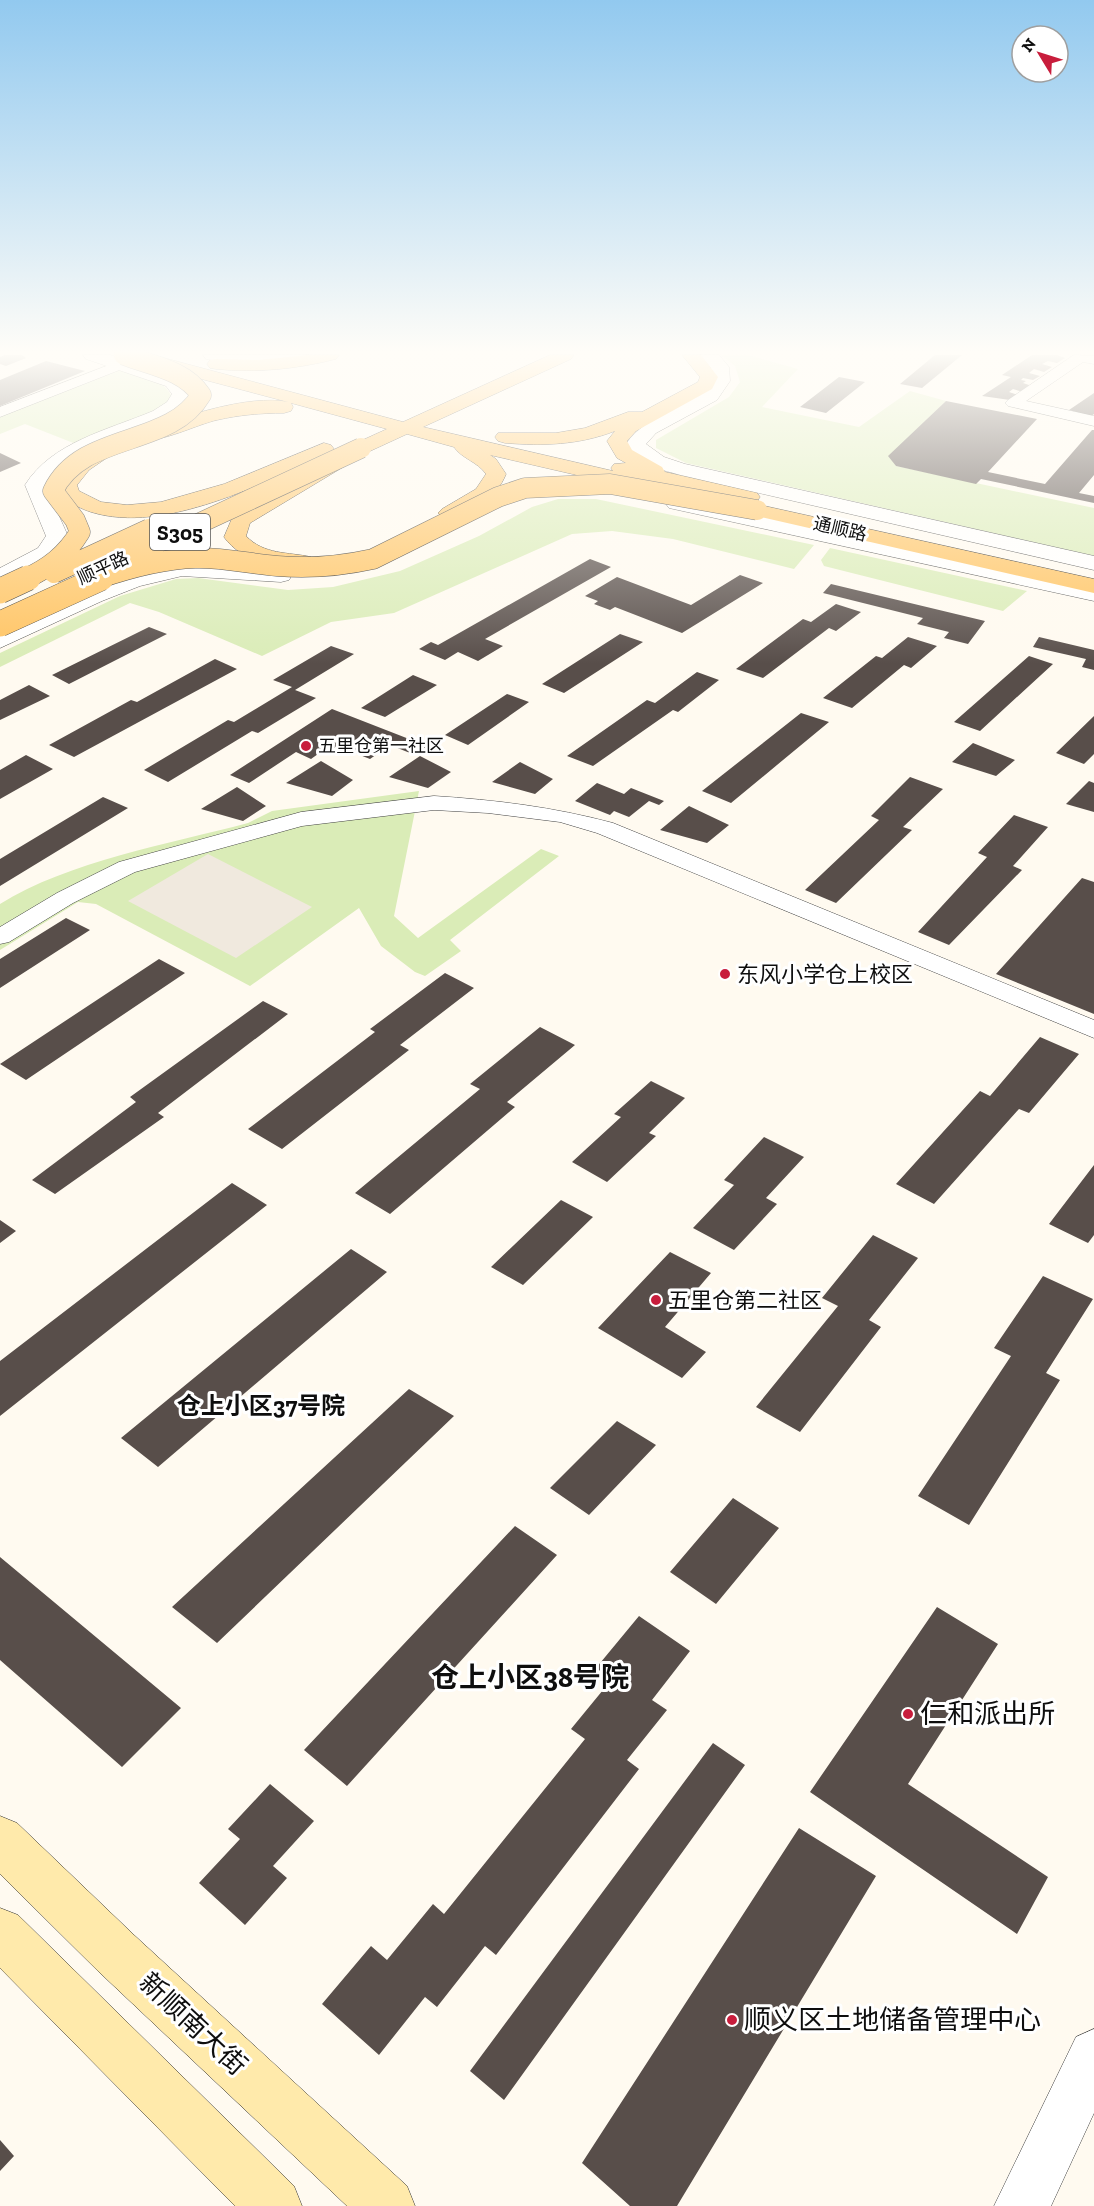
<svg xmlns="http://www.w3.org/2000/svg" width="1094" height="2206" font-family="'Zilla Slab','Noto Sans SC',serif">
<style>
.green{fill:#daecb7}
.plaza{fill:#f0e9de}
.building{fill:#584e4a}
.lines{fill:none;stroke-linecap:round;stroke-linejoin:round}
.minor-casing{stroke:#414141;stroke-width:1}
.tertiary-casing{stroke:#414141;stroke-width:1}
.secondary-casing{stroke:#303030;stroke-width:1}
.primary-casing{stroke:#1f1f1f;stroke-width:1}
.minor{fill:#fff;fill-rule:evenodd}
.tertiary{fill:#fff;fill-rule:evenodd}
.secondary{fill:#ffeaab;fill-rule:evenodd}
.primary{fill:#ffc360;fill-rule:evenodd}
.primary-bridge-far1-casing{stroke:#1f1f1f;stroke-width:21;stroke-linecap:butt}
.primary-bridge-casing{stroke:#1f1f1f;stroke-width:26;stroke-linecap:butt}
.primary-bridge-far1{stroke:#ffc360;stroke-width:20}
.primary-bridge{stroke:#ffc360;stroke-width:25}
.poi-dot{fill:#c81d3c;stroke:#fff;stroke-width:2}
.labels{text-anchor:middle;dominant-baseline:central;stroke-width:6;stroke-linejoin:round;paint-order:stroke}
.far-street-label{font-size:18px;fill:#0e0e0e;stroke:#fff}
.far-poi-label{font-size:18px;fill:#0e0e0e;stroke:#fff;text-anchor:start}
.shield{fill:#fff;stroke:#565656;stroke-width:1.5}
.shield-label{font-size:21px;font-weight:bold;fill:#0e0e0e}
.poi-label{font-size:22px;fill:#0e0e0e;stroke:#fff;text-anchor:start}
.neighbourhood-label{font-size:24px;font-weight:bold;fill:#0e0e0e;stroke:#fff}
.near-poi-label{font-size:27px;fill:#0e0e0e;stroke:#fff;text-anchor:start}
.near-street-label{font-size:27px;fill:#0e0e0e;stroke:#fff}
.near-neighbourhood-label{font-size:28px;font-weight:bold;fill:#0e0e0e;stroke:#fff}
</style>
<rect width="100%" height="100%" fill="#fffaf0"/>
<!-- green -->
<path class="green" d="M721,355H748L798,369L762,407L859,427L910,391L946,401L889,456L896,466L1094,508V556L686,463L656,448V440L729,397L740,382L735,366Z
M123,369C141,376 167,379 173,400L162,410L76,444L25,424L0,434V416Z
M558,499H596L814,545L794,569L673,539L612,531L572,534L394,613L331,622L262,656L159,612L130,603L0,667V653L120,596L176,579L198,578L288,590L333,587L400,571L479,536L532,507Z
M830,548L1027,591L1003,611L824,566L821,560Z
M419,791L394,916L418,938L541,849L559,856L450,940L461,951L425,976L415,972L381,946L359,908L250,986L96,904L78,902L0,950V904C69,861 169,844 248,823L272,811Z"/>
<!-- plaza -->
<path class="plaza" d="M208,854L312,907L236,958L128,901Z"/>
<!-- building -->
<path class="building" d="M5,355H22L26,358L6,366L0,364V357Z
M935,355H962L922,388L900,384Z
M1032,355H1057L1065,358L1057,363L1048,361L1042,364L1052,367L1044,372L1034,369L1029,373L1040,376L1033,380L1023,378L1021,380L1026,381L1023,383L1032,386L1023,392L1013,389L1009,392L1018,395L1010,400L982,396L1011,377L1002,375Z
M46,361L85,371L0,406V380Z
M839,377L865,382L826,413L800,407Z
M1094,393V414L1091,416L1069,410Z
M946,401L1037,419L988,472L1045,484L1092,430H1094V475L1079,493L1094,496V503L981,479L976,484L896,466L888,456Z
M0,453L21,463L0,472Z
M590,559L611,567L485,639L503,646L478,661L458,652L445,660L419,649L431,642L438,645Z
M740,575L763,583L682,633L615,607L610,610L594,604L598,601L585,596L617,577L691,605Z
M831,584L985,621L968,644L944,638L949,632L917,624L923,618L823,593Z
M836,604L861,612L836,631L829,628L763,678L736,669L803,619L811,622Z
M149,627L167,634L69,684L52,675Z
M620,634L643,642L564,693L542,684Z
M908,637L937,646L911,668L904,665L852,708L823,698L876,656L882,658Z
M1039,637L1094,650V670L1082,667L1086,659L1033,647Z
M331,646L354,654L295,690L316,698L258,733L252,731L168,782L144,770L228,720L234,722L292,687L273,680Z
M1029,656L1053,664L980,731L954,722Z
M215,659L237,669L74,757L49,745L131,700L137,702Z
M697,672L719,680L678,712L673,710L593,766L567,756L647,700L655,703Z
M413,675L437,685L385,717L361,708Z
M29,685L50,696L0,720V700Z
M507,694L529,702L468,745L445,735Z
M332,709L427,746L415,755L390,745L370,759L337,746L330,751L325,749L311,759L296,752L249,783L230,775Z
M801,713L829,722L731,803L702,791Z
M1094,716V754L1084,764L1056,753Z
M973,743L1015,760L996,776L952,762Z
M26,755L53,769L0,799V770Z
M420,756L451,772L428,788L389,777Z
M321,761L353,780L332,796L286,783Z
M520,762L553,779L535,794L492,782Z
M910,777L943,789L903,827L912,830L836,903L805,890L879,820L871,816Z
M1089,781L1094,783V812L1066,804Z
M597,783L624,794L631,788L664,801L659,805L649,801L629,817L614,811L610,815L575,801Z
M237,787L266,806L243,821L201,809Z
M103,797L128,808L0,886V859Z
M689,806L729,825L707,843L660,830Z
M1014,815L1048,827L1013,866L1022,870L949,945L918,932L987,857L978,853Z
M1082,878L1094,882V1014L996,974Z
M66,918L90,930L0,988V959Z
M159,959L185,973L26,1080L0,1064Z
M445,973L474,988L400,1045L409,1050L282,1149L248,1129L375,1032L370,1029Z
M263,1001L288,1014L158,1113L164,1117L55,1194L32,1180L136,1102L130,1097Z
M540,1027L575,1045L507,1102L515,1107L390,1214L355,1193L480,1089L470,1084Z
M1040,1037L1079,1054L1029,1113L1019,1109L934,1204L896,1184L980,1091L990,1096Z
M651,1081L685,1098L649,1133L656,1136L607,1182L572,1162L621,1117L614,1114Z
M764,1137L804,1157L766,1198L777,1204L734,1250L693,1228L734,1185L724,1180Z
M1094,1165V1235L1088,1243L1049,1224Z
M232,1183L267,1205L0,1416V1361Z
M561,1200L593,1217L523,1285L491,1267Z
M0,1220L16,1231L0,1243Z
M873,1235L918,1258L869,1320L881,1327L800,1432L756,1407L838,1306L822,1298Z
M351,1249L387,1272L158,1467L121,1438Z
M670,1252L711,1273L665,1327L706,1352L682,1378L598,1328Z
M1043,1276L1093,1299L1046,1373L1060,1380L969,1525L918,1496L1011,1356L994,1348Z
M409,1389L454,1416L217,1643L172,1607Z
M617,1421L656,1445L589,1515L550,1488Z
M733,1498L779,1528L716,1604L670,1572Z
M515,1526L557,1555L347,1786L304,1750Z
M0,1557L181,1708L122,1767L0,1660Z
M937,1607L998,1644L908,1784L1048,1877L1017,1934L810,1792Z
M639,1616L690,1651L652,1700L667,1710L627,1760L639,1769L496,1955L485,1946L437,2007L425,1997L379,2055L322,2004L371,1946L387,1960L433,1904L444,1914L585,1739L571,1729L612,1679L596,1668Z
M713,1743L745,1765L504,2100L470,2071Z
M270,1784L314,1821L273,1866L287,1878L245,1925L199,1883L240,1839L228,1829Z
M799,1828L876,1876L677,2206H630L582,2163Z
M0,2140L14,2156L0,2171Z"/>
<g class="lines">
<!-- minor casing -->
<g class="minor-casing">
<path id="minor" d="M1074,355L1094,356V364L1083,362L1026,401L1094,416V426L1008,406L1005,403L1008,400Z
M122,360L127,361L129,364L127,367L0,417V407Z
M434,796C496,800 553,807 613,823L1094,1020V1038L597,833L560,822L488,813L434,810L302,826L135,872L73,903L9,942L0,944V927L57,893L119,862L301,812Z"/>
</g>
<!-- tertiary casing -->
<g class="tertiary-casing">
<path id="tertiary" d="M83,355H110L178,378L191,394L181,410L167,419C132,434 65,453 45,485L68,536L54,558L0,584V568L38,548L46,536L25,485C52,442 108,430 153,411L167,402L172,394L166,386L86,359Z
M203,355H309L306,359L300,360L253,365L212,360L206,359Z
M700,355H719L729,367L730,381L717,400L656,433L646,444L664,457L685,464L1094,556V570L685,476C661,470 641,465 626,444C648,412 690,410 712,381L711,368Z
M676,498L1094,587V601L669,508L666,504L669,500Z
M182,562L281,568L289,570L292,575L289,580L281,582L182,576L140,586L102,601L0,648V632L86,591L124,576Z
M1094,2029V2113L1051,2206H994L1076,2037Z"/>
</g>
<!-- secondary casing -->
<g class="secondary-casing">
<path id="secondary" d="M0,1816L17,1823L134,1935L407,2186L415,2206H347L98,1971L0,1874Z
M0,1908L18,1915L294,2186L302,2206H235L0,1968Z"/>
</g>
<!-- primary casing -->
<g class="primary-casing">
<path id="primary" d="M153,355L403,422L550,355H574L571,359L423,427L613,471L611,468L614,464L626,463L617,458L607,441L615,431C579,445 543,446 505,443L498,441L495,437L498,433H556L585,428L628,412H642L698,382L700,377L682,355H701L718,377L712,389L636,431L627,441L632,450L662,467L665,472L757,493L760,497L757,501L751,503L1094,579V593L717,507L714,503L717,499L723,497L650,481L652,484L649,488L642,490L490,455L496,459L506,474C498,496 466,523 442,517L438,513L442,509L476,489L486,474C478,462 461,458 454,447L407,434L368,452L250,523L246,536C264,555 288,552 311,557L314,562L311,567C282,574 241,561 224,537L233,516L354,444L387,429L291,403L293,407L291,411L284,413C261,413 239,415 217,420C198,424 161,443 144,439L141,435L144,431C181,417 249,394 288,402L145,364L142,360L145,356Z
M307,355H339L336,359C296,369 258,373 216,369L210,368L207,364L210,360L216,359L259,360Z
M324,443L331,445L334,449L331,453C264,482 165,535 91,512C81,509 71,503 62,498L57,484C67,469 84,448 105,453L108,457L89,470L77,485L79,491L101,502L127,505L161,502L224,484Z"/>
</g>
<!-- minor -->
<use href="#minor" class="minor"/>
<!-- tertiary -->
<use href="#tertiary" class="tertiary"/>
<!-- secondary -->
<use href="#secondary" class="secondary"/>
<!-- primary -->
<use href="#primary" class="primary"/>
<!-- primary-bridge-far1 casing -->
<g class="primary-bridge-far1-casing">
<path id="primary-bridge-far1" d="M129,556L361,448
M54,573L149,529
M25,579C49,568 66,555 80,532L75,520L53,491C82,431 170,448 201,395C185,370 150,365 124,355
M97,579C129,568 161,559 195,558C223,557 250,564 277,566C310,569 341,566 373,559L498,497L525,488L610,484L757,510"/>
</g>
<!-- primary-bridge casing -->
<g class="primary-bridge-casing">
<path id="primary-bridge" d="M0,591L28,578
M0,624L101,578"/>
</g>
<!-- primary-bridge-far1 -->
<use href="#primary-bridge-far1" class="primary-bridge-far1"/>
<!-- primary-bridge -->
<use href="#primary-bridge" class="primary-bridge"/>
</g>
<!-- sky -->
<linearGradient id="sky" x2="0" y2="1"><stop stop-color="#92c9ef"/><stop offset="0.53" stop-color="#fffdf8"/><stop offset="1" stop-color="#fffdf8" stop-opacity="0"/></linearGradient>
<rect width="1094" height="664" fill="url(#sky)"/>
<!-- markers -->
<g class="poi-dot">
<circle cx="306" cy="746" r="6"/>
<circle cx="725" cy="974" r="6"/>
<circle cx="656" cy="1300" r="6"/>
<circle cx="908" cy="1714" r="6"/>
<circle cx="732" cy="2020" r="6"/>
</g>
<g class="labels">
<!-- far-street labels -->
<g class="far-street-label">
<text transform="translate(840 529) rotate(13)">通顺路</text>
<text transform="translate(103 568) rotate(-25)">顺平路</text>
</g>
<!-- far-poi labels -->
<g class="far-poi-label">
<text x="318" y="746">五里仓第一社区</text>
</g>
<!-- shield labels -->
<rect class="shield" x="150" y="514" width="60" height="36" rx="4.5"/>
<g class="shield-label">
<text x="180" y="532">S305</text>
</g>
<!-- poi labels -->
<g class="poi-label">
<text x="737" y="974">东风小学仓上校区</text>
<text x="668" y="1300">五里仓第二社区</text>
</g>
<!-- neighbourhood labels -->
<g class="neighbourhood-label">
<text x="261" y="1405">仓上小区37号院</text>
</g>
<!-- near-poi labels -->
<g class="near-poi-label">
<text x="920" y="1714">仁和派出所</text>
<text x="744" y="2020">顺义区土地储备管理中心</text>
</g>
<!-- near-street labels -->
<g class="near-street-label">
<text transform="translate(193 2024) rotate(43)">新顺南大街</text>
</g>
<!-- near-neighbourhood labels -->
<g class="near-neighbourhood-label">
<text x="530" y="1677">仓上小区38号院</text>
</g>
</g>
<!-- north arrow -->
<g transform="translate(1040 54) rotate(308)"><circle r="28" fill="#ffffff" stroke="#9f9f9f" stroke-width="1.5"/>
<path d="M0-4.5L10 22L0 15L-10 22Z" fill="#c81d3c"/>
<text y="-9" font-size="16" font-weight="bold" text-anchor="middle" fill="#0e0e0e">N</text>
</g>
</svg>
